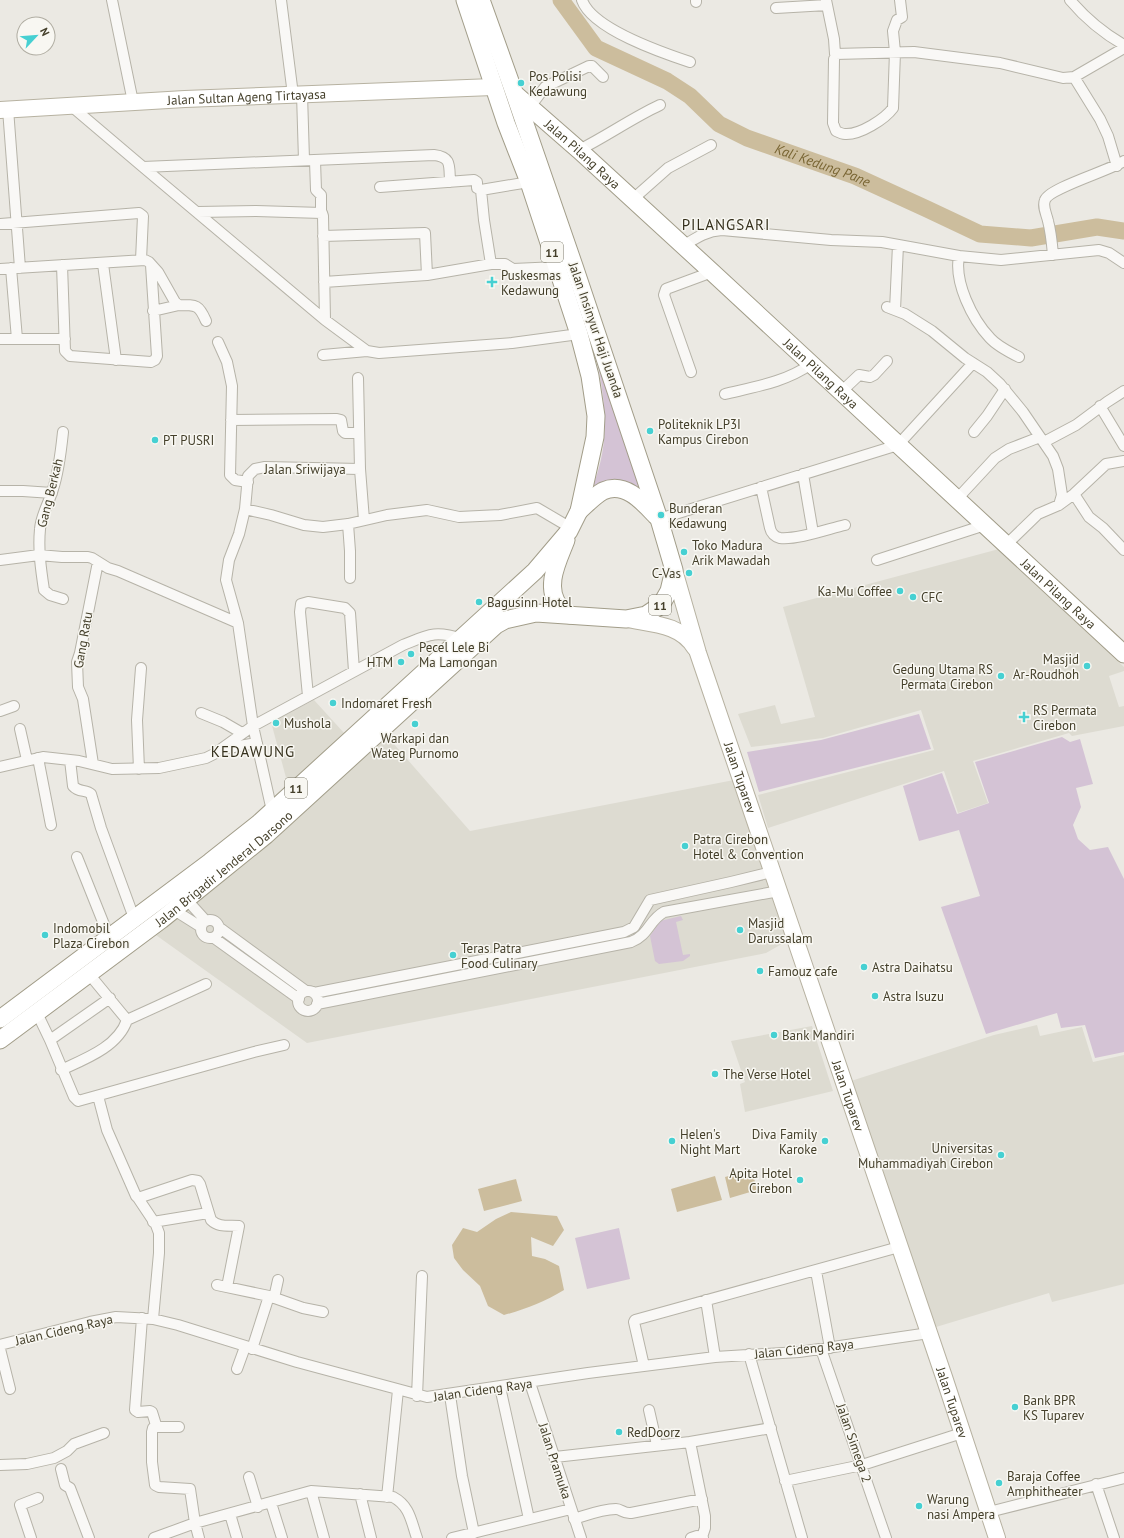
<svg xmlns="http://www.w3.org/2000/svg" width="1124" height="1538" font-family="'PT Sans',sans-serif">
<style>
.built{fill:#dddbd1}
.green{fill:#d4c3d5}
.water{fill:#ccbd9d}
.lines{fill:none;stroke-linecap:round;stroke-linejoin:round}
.river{stroke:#ccbd9d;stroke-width:17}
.minor-casing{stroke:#b6b3a8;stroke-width:12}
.primary-casing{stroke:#b7b2a1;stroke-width:18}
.trunk-casing{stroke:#a29d89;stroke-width:19}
.minor{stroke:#f9f8f6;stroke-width:10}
.primary{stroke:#fff;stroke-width:16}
.trunk{stroke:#fff;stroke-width:17}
.poi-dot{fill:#46d0d2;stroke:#f8f7f2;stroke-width:1.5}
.labels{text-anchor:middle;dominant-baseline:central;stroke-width:3;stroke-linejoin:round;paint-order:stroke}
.shield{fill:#f8f7f2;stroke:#7a7666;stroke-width:1}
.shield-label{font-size:12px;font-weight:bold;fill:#443f2a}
.poi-label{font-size:13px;fill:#443f2a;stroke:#f8f7f2;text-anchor:start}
.street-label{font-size:13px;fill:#443f2a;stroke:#f8f7f2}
.water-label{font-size:14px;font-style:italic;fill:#796533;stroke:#f8f7f2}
.quarter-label{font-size:15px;letter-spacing:1px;fill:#35301c;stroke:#f8f7f2}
</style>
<rect width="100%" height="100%" fill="#ebe9e3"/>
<!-- built -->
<path class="built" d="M999,549L1124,667V671L1109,676L1119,707L1124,706V726L1072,736L1069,733L973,761L988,803L958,813L944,771L768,828L758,795L934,750L921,710L823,738L751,747L738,714L775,705L781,724L815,717L783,607Z
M314,700L345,734L288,785L271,722Z
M386,735L470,831L734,780L787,941L766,953L307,1043L153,933Z
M1037,1025L1040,1036L1082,1027L1093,1062L1124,1055V1284L1052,1302L1049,1293L936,1327L851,1081L994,1035Z
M812,1026L833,1091L745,1112L740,1084L745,1082L731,1041Z"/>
<!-- green -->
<path class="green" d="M597,360L643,493L611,482L593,486C610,441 606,407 597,360Z
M919,714L931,749L759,792L747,752L821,740Z
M1062,737L1070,742L1080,739L1093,784L1076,788L1081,807L1073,825L1078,839L1090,850L1108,847L1124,879V1052L1095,1058L1085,1025L1061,1028L1057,1013L986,1034L941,907L980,896L959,830L919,841L903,786L942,773L957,814L989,803L975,762Z
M681,916L683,920L676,922L683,955L690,954V956L683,961L659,964L655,961L650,936L660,921Z
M619,1228L630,1279L587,1289L575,1238Z"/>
<!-- water -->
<path class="water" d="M752,1170L757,1190L730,1198L725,1177Z
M715,1176L722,1200L677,1212L671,1189Z
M516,1179L522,1201L484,1211L478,1189Z
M511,1212L557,1216L564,1230L553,1246L531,1237L532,1256L545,1259L559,1266L564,1290C544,1302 526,1309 504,1315L488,1306L480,1286L463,1270L454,1258L452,1245L463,1228L477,1232L496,1219Z"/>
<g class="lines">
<!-- river -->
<path class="river" id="s1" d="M561,0L596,48L667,81L690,96L719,124L747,138L855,176L927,209L980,234L1031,238L1097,227L1124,231"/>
<!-- minor casing -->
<g class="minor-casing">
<path id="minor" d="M112,0L133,102
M281,0L293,95
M582,0C592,29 663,53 690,62
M696,0V2
M826,0L834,39L835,54L914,52L1000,63L1063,78L1074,77L1124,48
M1070,0C1086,19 1103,33 1124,45
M776,8L827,5
M834,59L833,123L836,131C838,132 842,134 845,134C860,135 885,119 893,108L895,52L893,31L897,20L902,17L900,0
M1074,77L1100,119L1108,136L1117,166
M302,94L304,160
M70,105L143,167L434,155C452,157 449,166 450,182
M530,107L545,87L589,66H592L603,77
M8,109L20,268
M579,150C607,136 632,118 660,105
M315,161L316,190L321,195V213
M143,167L325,320L367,351
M380,187L474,180L477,182V188L481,190L529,182
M481,190L484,220L491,264
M633,199L668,168L711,145
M198,212L256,211L322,213L323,216L325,320
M0,224L139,213L143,216L141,260
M323,236L425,233L427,275
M683,246C696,238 706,231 722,230L831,240L882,242L959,256L1001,260L1099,250L1109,253L1124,263
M1053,255C1052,243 1051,232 1048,221C1047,215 1042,207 1045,200C1049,188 1111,170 1124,161
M959,256C954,282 972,319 990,338C997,346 1009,352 1019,357
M103,264L116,360
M62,265L65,351L70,356L151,362L155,360L157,356L151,265
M11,268L17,339
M0,269L145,260L149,262L158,272L175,302L179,305C197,305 199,305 206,321
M324,282L427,275L491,264H505L513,269L558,267
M887,307L905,314L932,331L965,358L987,372L1000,384L1023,412L1053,456L1058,469L1062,495L1059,505
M895,310L898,245
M153,311L179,305
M0,339H65
M218,342L227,362L232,386L230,475L235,480L248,482
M323,355L367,351L379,353L512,343L579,334
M691,372L664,295L666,289L712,272
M841,392L859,375L870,377L874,375L887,361
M725,394C754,387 786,382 811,364
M1100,406L1124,446
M231,420L337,419L341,420L343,431L345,433H359
M63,432C61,451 59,471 53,489C49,503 41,515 40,529C38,550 41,570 44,590L50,595L63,599
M974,432L987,416L1005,389
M1044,442L1076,425L1107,402L1124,391
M360,469L364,520
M803,474L813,533
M761,487L770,528C771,533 775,537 780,538C797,540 828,529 845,525
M0,491H23L52,493
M1074,494L1089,517L1103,528L1124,550
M957,499L995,458L1009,449L1040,437
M245,509L271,515L304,525L323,527L348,524L387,515L427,510L459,517L500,515L537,508L571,528
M659,519L898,445L973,363
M348,524L350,551V578
M1006,545L1038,514L1059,505L1074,494L1106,464L1124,461
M0,560L39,555L62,557H88L92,558L108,568L118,571L238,623
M877,560L985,525
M308,696L300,612L301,604L308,602L345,608L350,613L354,671
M0,711L14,706
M201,713L223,722L242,733
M20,729L27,760
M222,749L257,743
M38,758L51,825
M70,760L73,786C79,793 86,789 91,794L101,828L134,918
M93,764L83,699L78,687L77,662L80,653L98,562
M0,767L43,757L79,761L112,769L159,768L206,758L214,754L253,726L403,645C428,635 435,630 462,639
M139,769L137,720L141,668
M272,811L253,726L238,623L226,580L229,560L239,534L245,509L248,476L255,469L265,467L360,469L358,378
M77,857L109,937
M187,900L206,921
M174,910L201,927
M201 929a9 9 0 1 1 18 0a9 9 0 1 1-18 0Z
M220,928L306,991
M214,938L299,999
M89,974L127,1020
M298 1001a10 10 0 1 1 20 0a10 10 0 1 1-20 0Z
M314,993L624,932L634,927L650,900L731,882L772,872
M317,1004L631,942C649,935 649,920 664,912L779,891
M37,1013L50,1040L74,1097L78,1101L254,1052L284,1045
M50,1040L110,998
M61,1070C85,1059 118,1047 127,1020L206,984
M98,1096L107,1130L136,1196L138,1198L192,1180L198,1181L200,1184L211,1220C219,1228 229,1225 239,1226L227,1287
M138,1198L156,1225L159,1233V1253L153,1319
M153,1222L208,1213
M816,1271L830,1348
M217,1285L269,1296L303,1308L323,1312
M274,1298L278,1280
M706,1300L715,1357
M142,1318L135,1410L138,1412L150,1411L152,1412L156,1425L158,1427H179
M0,1345L90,1322L116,1317L153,1319L178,1325L297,1362L427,1397L588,1373L715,1357L799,1352L929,1333
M0,1349L10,1389
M252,1349L269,1296
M821,1349L886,1538
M749,1354L802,1538
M644,1366L634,1322L635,1320L899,1247
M237,1369L245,1347
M530,1383L581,1538
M500,1387L529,1519
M450,1395L462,1476L474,1533
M417,1396L422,1276
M649,1410L657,1445
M156,1425L153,1428L152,1432V1462L155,1485L159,1487L190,1489L195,1523L199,1538
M690,1442L705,1516V1528L702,1537
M555,1457L690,1442L771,1428
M0,1465L27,1464L54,1458L67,1451L74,1444L104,1433
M61,1469L65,1485L70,1488L89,1538
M249,1477L258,1507
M785,1481L862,1465L962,1433
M1096,1484L1114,1538
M311,1491L324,1538
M360,1494L371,1538
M387,1497L398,1390
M271,1503L282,1538
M989,1512L1124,1478
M230,1514L237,1538
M574,1519C587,1515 602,1509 616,1509C621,1509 624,1514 631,1513L702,1499
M31,1538L20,1505L38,1498
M154,1538L195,1523L311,1491L393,1497C410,1506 411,1521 417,1538
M452,1538L571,1509
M691,1538L697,1536L703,1538"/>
</g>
<!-- primary casing -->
<g class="primary-casing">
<g id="primary">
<path id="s2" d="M0,110L185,99L493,87"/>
<path id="s3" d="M674,570L698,653L944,1377L997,1538"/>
<path d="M627,619C652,624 681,624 695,648"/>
</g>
</g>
<!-- trunk casing -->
<g class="trunk-casing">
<g id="trunk">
<path id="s4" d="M516,95L579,150L712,272L1124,654"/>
<path d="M579,511C586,505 594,496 603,491C625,481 643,502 656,516"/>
<path d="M566,540C559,559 543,587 560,607C562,610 566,612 570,615"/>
<path d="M0,1019L210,862L258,824L535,571L569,531L579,511L595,437L596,416L590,376L579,334L529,182L506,123L465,0"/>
<path id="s5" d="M0,1040L161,920L266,835L496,625L505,620L536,613L626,619L646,615L661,605L669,591L674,570L659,519L574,266L515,95L481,0"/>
</g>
</g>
<!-- minor -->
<use href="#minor" class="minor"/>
<!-- primary -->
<use href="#primary" class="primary"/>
<!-- trunk -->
<use href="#trunk" class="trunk"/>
</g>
<!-- markers -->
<g class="poi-dot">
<circle cx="521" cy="83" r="4"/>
<path d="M490 276h4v4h4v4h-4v4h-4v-4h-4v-4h4z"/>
<circle cx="650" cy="431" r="4"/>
<circle cx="155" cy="440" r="4"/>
<circle cx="661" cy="515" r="4"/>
<circle cx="684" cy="552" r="4"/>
<circle cx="689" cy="573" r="4"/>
<circle cx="900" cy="591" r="4"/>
<circle cx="913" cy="597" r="4"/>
<circle cx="479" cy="602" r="4"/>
<circle cx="411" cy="654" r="4"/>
<circle cx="401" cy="662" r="4"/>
<circle cx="1087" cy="666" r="4"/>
<circle cx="1001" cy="676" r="4"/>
<circle cx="333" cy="703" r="4"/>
<path d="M1022 711h4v4h4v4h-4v4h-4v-4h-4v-4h4z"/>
<circle cx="276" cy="723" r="4"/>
<circle cx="415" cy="724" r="4"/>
<circle cx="685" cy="846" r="4"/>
<circle cx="740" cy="930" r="4"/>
<circle cx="45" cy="935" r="4"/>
<circle cx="453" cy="955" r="4"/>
<circle cx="864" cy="967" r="4"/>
<circle cx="760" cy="971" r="4"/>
<circle cx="875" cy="996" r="4"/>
<circle cx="774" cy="1035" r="4"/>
<circle cx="715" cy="1074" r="4"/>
<circle cx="672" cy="1141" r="4"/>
<circle cx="825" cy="1141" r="4"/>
<circle cx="1001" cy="1155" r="4"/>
<circle cx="800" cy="1180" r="4"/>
<circle cx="1015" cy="1407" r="4"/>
<circle cx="619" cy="1432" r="4"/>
<circle cx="999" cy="1483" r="4"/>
<circle cx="919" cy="1506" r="4"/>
</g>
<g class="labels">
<!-- shield labels -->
<g class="shield">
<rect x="541" y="242" width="22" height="20" rx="3"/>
<rect x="649" y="595" width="22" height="20" rx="3"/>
<rect x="285" y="778" width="22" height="20" rx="3"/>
</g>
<g class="shield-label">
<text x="552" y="252">11</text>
<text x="660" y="605">11</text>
<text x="296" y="788">11</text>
</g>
<!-- poi labels -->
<g class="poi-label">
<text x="529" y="76">Pos Polisi<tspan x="529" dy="15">Kedawung</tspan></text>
<text x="501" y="275">Puskesmas<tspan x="501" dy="15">Kedawung</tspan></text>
<text x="658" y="424">Politeknik LP3I<tspan x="658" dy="15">Kampus Cirebon</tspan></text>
<text x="163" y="440">PT PUSRI</text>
<text x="669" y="508">Bunderan<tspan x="669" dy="15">Kedawung</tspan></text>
<text x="692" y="545">Toko Madura<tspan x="692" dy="15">Arik Mawadah</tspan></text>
<text x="681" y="573" text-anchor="end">C-Vas</text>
<text x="892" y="591" text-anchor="end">Ka-Mu Coffee</text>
<text x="921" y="597">CFC</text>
<text x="487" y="602">Bagusinn Hotel</text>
<text x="419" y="647">Pecel Lele Bi<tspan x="419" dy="15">Ma Lamongan</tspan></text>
<text x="1079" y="659" text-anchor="end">Masjid<tspan x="1079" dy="15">Ar-Roudhoh</tspan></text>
<text x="393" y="662" text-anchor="end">HTM</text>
<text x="993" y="669" text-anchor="end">Gedung Utama RS<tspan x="993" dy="15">Permata Cirebon</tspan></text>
<text x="341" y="703">Indomaret Fresh</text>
<text x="1033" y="710">RS Permata<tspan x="1033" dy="15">Cirebon</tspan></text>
<text x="284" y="723">Mushola</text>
<text x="415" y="738" text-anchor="middle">Warkapi dan<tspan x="415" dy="15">Wateg Purnomo</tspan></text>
<text x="693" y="839">Patra Cirebon<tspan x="693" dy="15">Hotel &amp; Convention</tspan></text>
<text x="748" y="923">Masjid<tspan x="748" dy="15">Darussalam</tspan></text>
<text x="53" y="928">Indomobil<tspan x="53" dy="15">Plaza Cirebon</tspan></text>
<text x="461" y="948">Teras Patra<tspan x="461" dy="15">Food Culinary</tspan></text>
<text x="872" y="967">Astra Daihatsu</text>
<text x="768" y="971">Famouz cafe</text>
<text x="883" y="996">Astra Isuzu</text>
<text x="782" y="1035">Bank Mandiri</text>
<text x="723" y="1074">The Verse Hotel</text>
<text x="680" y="1134">Helen's<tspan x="680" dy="15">Night Mart</tspan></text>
<text x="817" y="1134" text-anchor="end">Diva Family<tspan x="817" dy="15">Karoke</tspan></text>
<text x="993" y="1148" text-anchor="end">Universitas<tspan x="993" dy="15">Muhammadiyah Cirebon</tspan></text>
<text x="792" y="1173" text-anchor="end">Apita Hotel<tspan x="792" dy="15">Cirebon</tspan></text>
<text x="1023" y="1400">Bank BPR<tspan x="1023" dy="15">KS Tuparev</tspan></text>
<text x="627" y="1432">RedDoorz</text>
<text x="1007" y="1476">Baraja Coffee<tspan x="1007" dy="15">Amphitheater</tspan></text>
<text x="927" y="1499">Warung<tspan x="927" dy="15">nasi Ampera</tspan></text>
</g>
<!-- street labels -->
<g class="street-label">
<text stroke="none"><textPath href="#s2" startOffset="247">Jalan Sultan Ageng Tirtayasa</textPath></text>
<text stroke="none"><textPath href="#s4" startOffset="89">Jalan Pilang Raya</textPath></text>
<text transform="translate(596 330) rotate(71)">Jalan Insinyur Haji Juanda</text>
<text stroke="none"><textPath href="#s4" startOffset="413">Jalan Pilang Raya</textPath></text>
<text x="305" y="469">Jalan Sriwijaya</text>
<text transform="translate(50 493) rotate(-76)">Gang Berkah</text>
<text stroke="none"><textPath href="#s4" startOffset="737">Jalan Pilang Raya</textPath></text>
<text transform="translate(83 640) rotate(-80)">Gang Ratu</text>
<text stroke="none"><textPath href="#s3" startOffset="218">Jalan Tuparev</textPath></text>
<text stroke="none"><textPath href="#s5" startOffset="282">Jalan Brigadir Jenderal Darsono</textPath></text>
<text stroke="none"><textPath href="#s3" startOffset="554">Jalan Tuparev</textPath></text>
<text transform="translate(64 1330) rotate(-13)">Jalan Cideng Raya</text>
<text transform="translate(804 1349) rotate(-6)">Jalan Cideng Raya</text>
<text transform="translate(483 1390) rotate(-8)">Jalan Cideng Raya</text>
<text stroke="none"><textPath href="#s3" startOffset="878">Jalan Tuparev</textPath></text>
<text transform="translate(854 1443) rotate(71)">Jalan Simega 2</text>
<text transform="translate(555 1461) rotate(72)">Jalan Pramuka</text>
</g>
<!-- water labels -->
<g class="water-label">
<text stroke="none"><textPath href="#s1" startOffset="317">Kali Kedung Pane</textPath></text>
</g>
<!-- quarter labels -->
<g class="quarter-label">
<text x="726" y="224">PILANGSARI</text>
<text x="253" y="751">KEDAWUNG</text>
</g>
</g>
<!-- north arrow -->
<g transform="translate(36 36) rotate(64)"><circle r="19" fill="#f8f7f2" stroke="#b0ada2"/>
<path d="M0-3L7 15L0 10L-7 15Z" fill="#46d0d2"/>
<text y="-6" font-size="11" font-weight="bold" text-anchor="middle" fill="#443f2a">N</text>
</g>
</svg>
